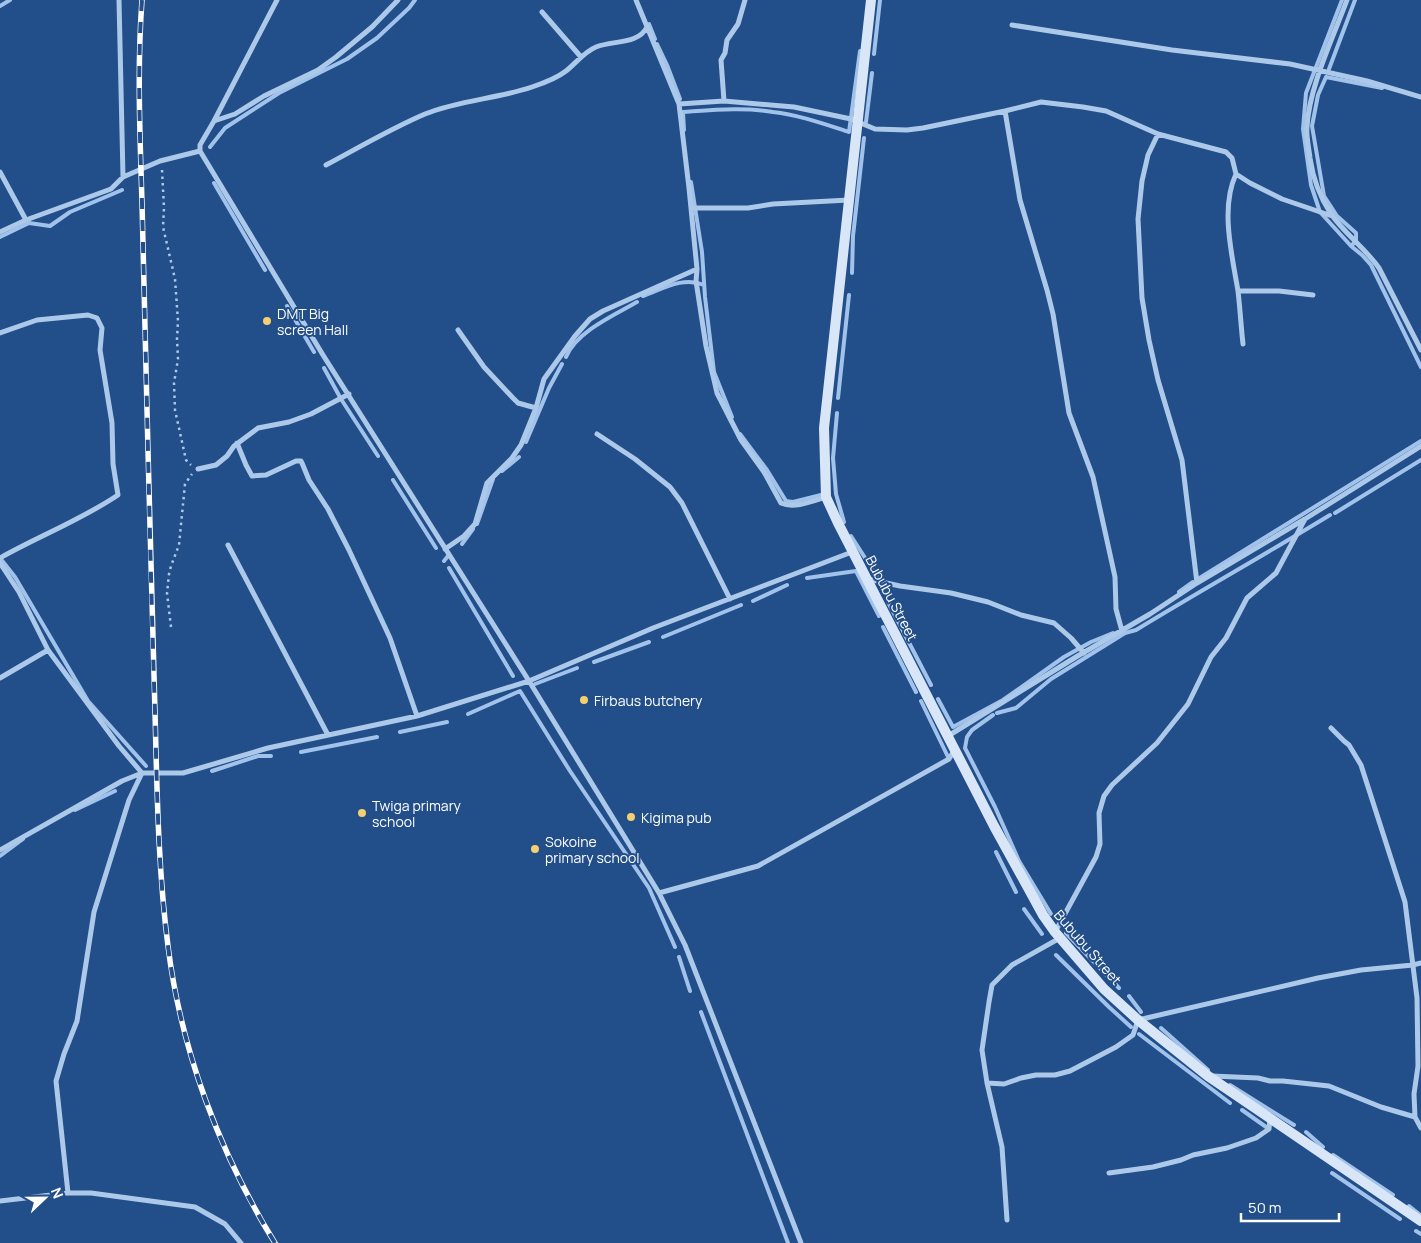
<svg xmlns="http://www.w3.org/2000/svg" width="1421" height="1243" font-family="Manrope,sans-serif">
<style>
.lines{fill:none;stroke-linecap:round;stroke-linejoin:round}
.stream{stroke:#a1c3eb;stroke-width:4}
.path{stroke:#adc9ea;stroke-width:2.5;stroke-dasharray:2.5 4;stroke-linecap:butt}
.street{stroke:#adc9ea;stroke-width:5}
.secondary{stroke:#d8e6f8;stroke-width:10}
.rail-casing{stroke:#fff;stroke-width:5.5}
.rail{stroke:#224e89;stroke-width:4;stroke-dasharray:11;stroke-linecap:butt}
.poi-dot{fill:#f6d06f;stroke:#224e89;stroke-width:2}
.labels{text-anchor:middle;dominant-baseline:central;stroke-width:4;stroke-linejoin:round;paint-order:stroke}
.poi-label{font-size:14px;fill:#fff;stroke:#224e89;text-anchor:start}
.street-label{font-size:14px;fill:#fff;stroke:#224e89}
</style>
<rect width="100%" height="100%" fill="#224e89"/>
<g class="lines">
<!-- stream -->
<path class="stream" d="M1342,0L1306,93L1303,129L1311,185L1320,212L1351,246L1362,255L1371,265L1421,367
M0,6L10,0
M649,24L655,39
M657,44L667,65L680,99
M874,54L880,0
M1329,69L1355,0
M866,122L872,73
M684,130L683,112C713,110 743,107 773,112C799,115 824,124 849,132L860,51
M210,147L225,128L279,93L347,59L377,38L409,8L415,0
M691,182L702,252L705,297L714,372L732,417
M214,183L265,270
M0,237L29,223L50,226L70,212L122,190
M1351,246L1356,241V233L1337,216L1324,196L1312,126L1318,95L1326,77L1382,88
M852,273L853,236L864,138
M643,296C663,289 683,276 704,285
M287,306L314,352
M566,357C576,332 614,315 637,302
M324,368L341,399L378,456
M838,398L849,295
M837,413L833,458L836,494L844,522
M740,434L767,470L786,501L793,502L821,495
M526,442L549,388L562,364
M502,471L519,457
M393,480L436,548
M1335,513L1421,460
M477,524L493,479
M851,536L878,578
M462,544L473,529
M0,558L15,577L88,701L146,766
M444,561L448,556
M449,568L513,676
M807,578L856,571L879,616
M1198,579L1421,441
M1179,592L1193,582
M753,601L787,585
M888,602L931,685
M883,627L916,692
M663,637L741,605
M594,662L649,642
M535,684L577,668
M938,699L953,727L1003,700L1064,657L1091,642L1113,633
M921,701L949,759
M997,713L1016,708L1051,679L1125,633L1136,630C1200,591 1266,554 1330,515
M468,714L520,691L570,771L649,888L675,947
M993,715L972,730L967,737L965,748L995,807L1019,861L1051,914
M400,732L447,722
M301,752L377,737
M212,771L258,756H271
M75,810L115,791
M996,852L1016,892
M0,856L23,839
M1024,909L1042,934
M1066,933L1119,988
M1056,955L1109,1007L1131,1027
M679,957L690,991
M1129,996L1141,1012
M701,1012L788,1243
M1161,1028L1208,1070
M1139,1034L1230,1103
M1230,1085L1294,1125
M1242,1110L1269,1129
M1306,1132L1323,1147
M1333,1155L1393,1195
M1332,1173L1400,1219
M1409,1206L1419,1214
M1416,1231L1421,1234"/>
<!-- path -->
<path class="path" d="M162,170L164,208L163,227L175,279L178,321L177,339L178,359L174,383L175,410L186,460L191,465
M171,627L167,593L169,574L171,566L179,545L185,484L192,474"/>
<!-- street -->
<path class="street" d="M119,0L123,177
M277,0L214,121L200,145V151L323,355L529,681L659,893L685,945L801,1243
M636,0L679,104L689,188L697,269L696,281L706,346L717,393L741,440L764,472L781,503C794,509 813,501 826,497
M1347,0C1333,38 1309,87 1307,127C1306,137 1309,148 1310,158C1313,179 1319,196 1331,214C1345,234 1365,248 1379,268L1421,350
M542,12L581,57
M1012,25L1172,50L1290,64L1367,81L1421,97
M724,101L721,60L725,53L727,40L738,24L745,0
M679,104L724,101L794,107L851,119L875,129L907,130L923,128L1005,111L1041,102L1083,107L1106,111L1158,134L1226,152L1232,158L1236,174L1250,183L1282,199L1332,216
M1005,111L1020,200L1047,290L1053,314L1069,413L1093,477L1115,577L1116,609L1122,631
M214,121L235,114L264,96L318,70L336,57L372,27L398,0
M1158,134L1148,155L1142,181L1138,219L1142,298L1149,340L1158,380L1182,460L1197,583
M326,165C358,148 392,128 425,114C459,100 497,99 532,87C544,83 557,78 566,71C576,63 584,52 596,47C613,40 638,45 647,27
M0,172L26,220
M1236,174C1220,208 1232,255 1238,291C1240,308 1241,326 1243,344
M691,208H748L773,204L849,200
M0,232L26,220L111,189L123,177L160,161L200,151
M1238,291H1279L1313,295
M458,330L484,367L513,398L518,403L536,408
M0,333L37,320L88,315L97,318L102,328L100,350L112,423L113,464L118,495C81,520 39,536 0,558
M597,434L635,459L670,487L682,503L730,599
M237,443L246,465L252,476L266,475L296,461H301L302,463L309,480L328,509L349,550L390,638L417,716
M198,469L216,465L227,456L234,446L258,428L289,422L311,414L349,394
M228,545L328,735
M445,549L464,536L475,524L487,483L512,458L521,445L536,408L544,379L575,336L590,319L603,311L697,269
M0,563L19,592L48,650L119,746L142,773L129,800L94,912L77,1021L64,1054L56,1081L68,1193
M868,579L900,586L951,593L988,602L1021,615L1054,623L1071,638L1084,653
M0,678L48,650
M1331,728L1344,741L1349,745L1361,765L1405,902L1417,998L1418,1066L1414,1094L1415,1117L1421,1128
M948,736L1076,657L1150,614L1197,583L1305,519L1421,446
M0,850L122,781L142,773H183L268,748L417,716L529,681L653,628L852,552
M659,893L758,866L949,759L955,749
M1055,932L1096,857L1100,844L1099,813L1104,796L1112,785L1157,743L1188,704L1211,657L1226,638L1247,598L1276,573L1305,519
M1212,1076L1258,1078L1270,1081H1283L1329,1086L1381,1107L1415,1117
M987,1083L1004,1084L1021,1078L1036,1075H1055L1070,1071L1116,1047L1133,1035L1138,1020L1318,978L1361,970L1413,965L1421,963
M1109,1173L1153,1167L1181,1160L1193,1155L1227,1148L1256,1138L1269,1129L1270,1118
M0,1201L68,1193H91L195,1207L225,1224L241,1243
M1007,1220L1002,1147L987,1083L982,1050L989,1002L992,985L1012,965L1060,938"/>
<!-- secondary -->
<path class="secondary" d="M871,0L824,428L826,497L838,523L994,826L1043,915L1055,932L1104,989L1138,1020L1208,1076L1421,1221"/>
<!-- rail casing -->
<g class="rail-casing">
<path id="rail" d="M142,0C137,68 140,136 142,203C144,286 146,368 148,451C150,538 152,625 155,712C157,790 158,869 168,946C181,1051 220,1154 275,1243"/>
</g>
<!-- rail -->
<use href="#rail" class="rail"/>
</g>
<!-- markers -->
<g class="poi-dot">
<circle cx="267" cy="321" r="5"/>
<circle cx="584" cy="700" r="5"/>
<circle cx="362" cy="813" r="5"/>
<circle cx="631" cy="817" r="5"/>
<circle cx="535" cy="849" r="5"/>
</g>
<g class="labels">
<!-- poi labels -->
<g class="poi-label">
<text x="277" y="313">DMT Big<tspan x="277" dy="16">screen Hall</tspan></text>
<text x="594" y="700">Firbaus butchery</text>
<text x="372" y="805">Twiga primary<tspan x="372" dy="16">school</tspan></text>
<text x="641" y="817">Kigima pub</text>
<text x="545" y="841">Sokoine<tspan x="545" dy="16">primary school</tspan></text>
</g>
<!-- street labels -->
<g class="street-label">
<text transform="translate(892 598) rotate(62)">Bububu Street</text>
<text transform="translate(1088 947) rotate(49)">Bububu Street</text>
</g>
</g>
<!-- north arrow -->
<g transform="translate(45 1198) rotate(68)" stroke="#224e89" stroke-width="4" paint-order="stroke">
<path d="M0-4L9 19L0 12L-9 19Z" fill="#ffffff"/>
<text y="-8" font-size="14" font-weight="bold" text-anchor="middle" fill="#ffffff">N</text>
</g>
<!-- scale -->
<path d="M1241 1213v8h98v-8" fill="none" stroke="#ffffff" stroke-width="2.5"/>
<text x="1248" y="1213" font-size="15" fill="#ffffff" stroke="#224e89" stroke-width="4" paint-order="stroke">50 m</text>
</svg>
